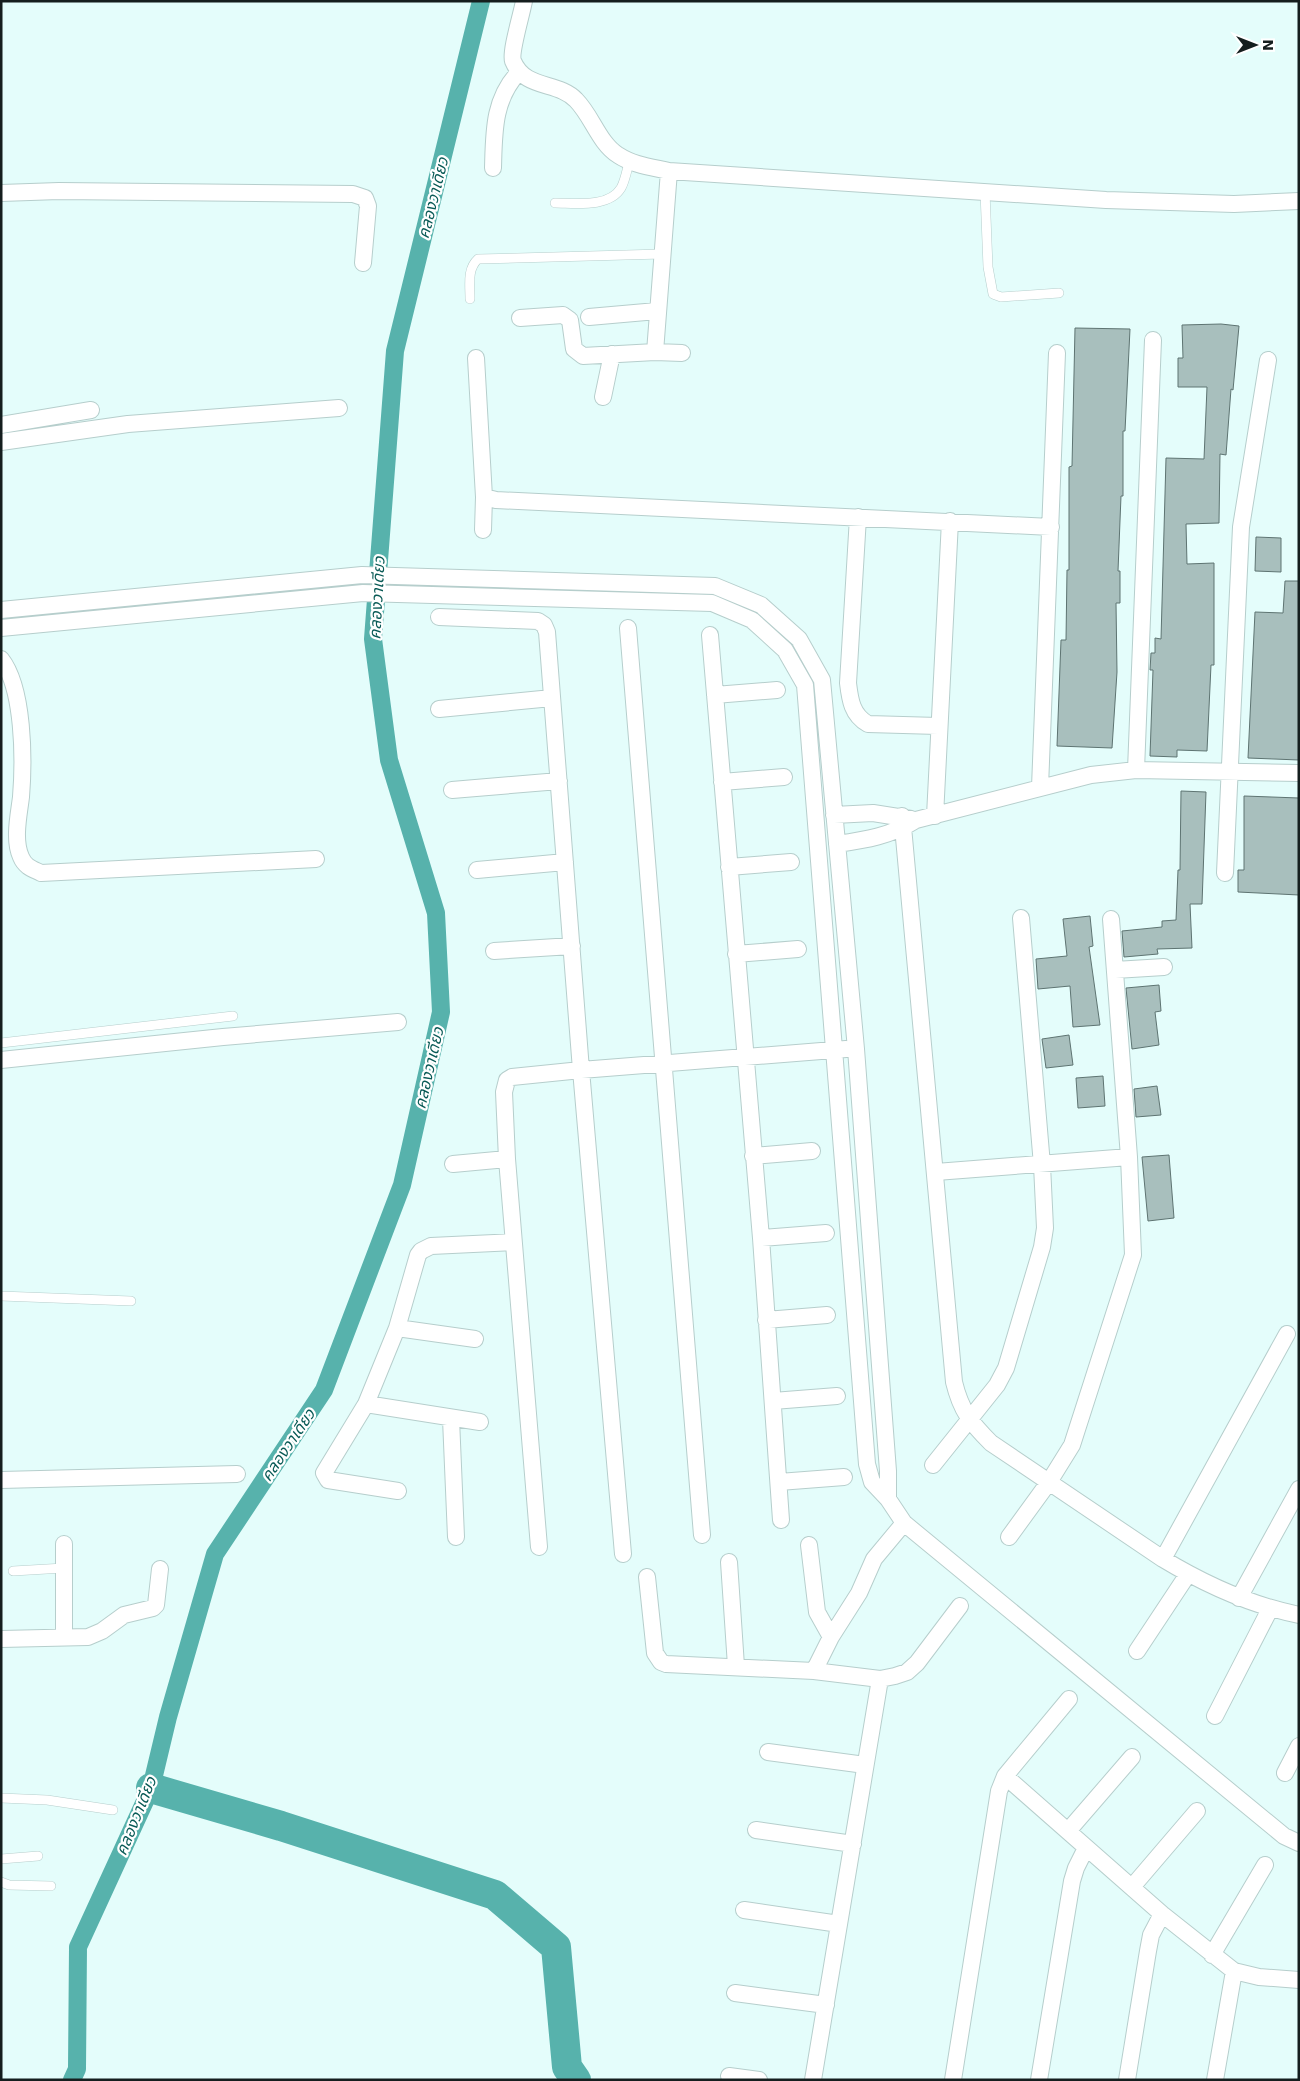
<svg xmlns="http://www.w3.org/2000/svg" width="1300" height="2081" font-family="'DejaVu Sans','Noto Sans Thai',sans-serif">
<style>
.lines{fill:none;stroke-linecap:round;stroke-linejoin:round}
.canal{stroke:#57b2ac;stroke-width:18}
.river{stroke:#57b2ac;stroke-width:30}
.building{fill:#a8bfbd;stroke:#5e7472}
.service-casing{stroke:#b6cecc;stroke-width:10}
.minor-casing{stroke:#b6cecc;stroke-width:18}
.service{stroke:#fff;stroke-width:9}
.minor{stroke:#fff;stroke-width:16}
.labels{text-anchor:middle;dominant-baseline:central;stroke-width:4.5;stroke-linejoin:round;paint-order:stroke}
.water-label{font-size:16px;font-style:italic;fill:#095a56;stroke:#fff}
</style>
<rect width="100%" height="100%" fill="#e4fdfb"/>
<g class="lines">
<!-- canal -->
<path class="canal" d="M72,2080L77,2069L78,1947L151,1788L168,1717L215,1554L324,1390L402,1185L441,1012L436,913L389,760L373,639L395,351L481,1"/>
<!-- river -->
<path class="river" d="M151,1788L281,1826L495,1895L556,1947L567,2067L576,2080"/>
</g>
<!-- building -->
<path class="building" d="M1221,324L1239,326L1233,390L1231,389L1226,455L1220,454L1219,523L1186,524L1187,564L1214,563V665H1211L1207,751L1177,750V757L1150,756L1153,670H1150L1151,653H1155V638L1161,639L1166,458L1204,459L1207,387H1178V358H1183L1182,325Z
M1075,328L1130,329L1125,431H1123V496H1121L1118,571H1120V603H1116L1117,672L1112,748L1057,746L1061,640H1066L1067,570H1069V467L1072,466Z
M1256,537L1281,538V572L1255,571Z
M1285,581H1299V760L1248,758L1255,612L1283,613Z
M1181,791L1206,792L1202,904H1190L1192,948L1157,949L1158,954L1124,957L1122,931L1162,927V921L1176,920L1178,870H1180Z
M1244,796L1299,798V895L1238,892V870H1244Z
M1090,916L1093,946L1089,947L1100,1025L1073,1027L1070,986L1038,989L1036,959L1067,956L1063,919Z
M1159,985L1161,1011L1155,1012L1159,1045L1132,1049L1126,988Z
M1069,1035L1073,1065L1046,1068L1042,1039Z
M1103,1076L1105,1106L1078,1108L1076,1078Z
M1157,1086L1161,1115L1136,1117L1134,1089Z
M1169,1155L1174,1218L1148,1221L1142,1157Z"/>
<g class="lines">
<!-- service casing -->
<g class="service-casing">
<path id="service" d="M985,192L988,267L993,294L1001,297L1059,293
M555,203C575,203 609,208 621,188C625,181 627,170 629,162
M470,299C470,284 467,269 478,259L662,254
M1,1043L233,1016
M1,1296L131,1301
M13,1571L64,1568
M1,1798L47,1800L113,1810
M1,1859L38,1856
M1,1882L9,1885L51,1886"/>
</g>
<!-- minor casing -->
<g class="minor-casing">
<path id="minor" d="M524,1C522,13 510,52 513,61C525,90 558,81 576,100C592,116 599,143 618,155C633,165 651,167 669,171L1106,200L1234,204L1299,201
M493,168C494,133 493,99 519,72
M1,193L59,191L353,194L365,198L368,206L363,263
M589,317L657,311
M520,318L563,315L570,320L574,349L583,356L655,352L669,171
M655,352L682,353
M476,358L484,497L483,530
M603,397L612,354
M1,425L91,410
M1,442L128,424L339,408
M484,497L496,500L1051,527
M858,517L848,683C850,700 852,715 868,724L938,726
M1,610L362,575L715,586L761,605L799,639L822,680L856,1049L888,1471V1499
M439,617L538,621L544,625L547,632L581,1070L623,1554
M1,628L363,593L712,603L752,620L785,650L805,685L867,1464L872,1482L888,1499L904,1523L1284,1836L1299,1843
M628,628L702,1535
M710,635L761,1238L781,1520
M1,659C24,688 24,760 21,797C19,814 13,840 21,857C25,867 33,869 41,873L316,859
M715,695L777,690
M439,709L552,698
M1136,770L1153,340
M722,782L784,777
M1040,787L1057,353
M452,790L559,781
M834,815L873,813L911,819
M902,816L954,1382C961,1411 971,1423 991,1443L1163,1559C1206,1585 1250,1605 1299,1615
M935,816L950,521
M837,844C865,840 891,836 916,820L1091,775L1136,770L1299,773
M729,867L791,862
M477,870L565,862
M1225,873L1241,527L1268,360
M494,951L572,946
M736,954L798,949
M1115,970L1164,967
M1,1060L223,1037L398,1022
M753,1156L812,1151
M453,1164L507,1159
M936,1172L1129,1157
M761,1238L826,1233
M766,1320L827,1315
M397,1328L475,1339
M773,1401L837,1396
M366,1404L480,1422
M451,1419L456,1537
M933,1465L997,1385L1006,1368L1042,1247L1045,1228L1042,1165L1021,918
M1,1480L237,1474
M779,1482L844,1477
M398,1491L328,1480L324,1473L366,1404L397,1328L418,1255L421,1251L431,1246L513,1242
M1009,1537L1049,1482L1072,1445L1133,1255L1129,1157L1111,919
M64,1544V1637
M809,1545L817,1612L831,1637
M539,1547L507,1159L504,1092L507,1080L512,1077L581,1070L846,1049
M1163,1559L1287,1334
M729,1562L736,1666
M647,1577L655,1653L661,1662L666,1664L814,1671L880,1679L895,1676L907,1672L917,1663L960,1606
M1239,1598L1299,1489
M1,1639L88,1637L102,1631L124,1615L153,1608L156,1605L160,1569
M1137,1651L1188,1574
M814,1671L831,1637L859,1593L874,1559L904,1523
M1215,1716L1270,1609
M768,1752L865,1765
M1285,1773L1299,1746
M1005,1776L1162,1914L1234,1971L1259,1977L1299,1980
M756,1830L853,1844
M1068,1831L1132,1757
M1132,1887L1197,1811
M744,1910L839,1924
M1212,1955L1265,1865
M735,1993L826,2005
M729,2076L759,2080
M813,2080L880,1679
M953,2080L999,1791L1005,1776L1069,1699
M1039,2080L1072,1881L1076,1868L1086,1848
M1127,2080L1148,1951L1151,1935L1162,1914
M1215,2080L1234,1971"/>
</g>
<!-- service -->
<use href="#service" class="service"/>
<!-- minor -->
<use href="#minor" class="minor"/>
</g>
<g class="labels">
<!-- water labels -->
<g class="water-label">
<text transform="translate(433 198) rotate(-76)">คลองวาเดียว</text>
<text transform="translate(377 598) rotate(-87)">คลองวาเดียว</text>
<text transform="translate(429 1068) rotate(-77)">คลองวาเดียว</text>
<text transform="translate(288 1445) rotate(-56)">คลองวาเดียว</text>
<text transform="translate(136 1816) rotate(-68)">คลองวาเดียว</text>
</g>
</g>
<!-- border -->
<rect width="1300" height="2081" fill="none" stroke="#151e1e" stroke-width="5"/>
<!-- north arrow -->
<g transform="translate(1255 45) rotate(90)" stroke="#ffffff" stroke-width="4" paint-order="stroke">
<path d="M0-4L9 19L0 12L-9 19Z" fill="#151e1e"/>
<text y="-8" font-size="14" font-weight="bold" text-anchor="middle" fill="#151e1e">N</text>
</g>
</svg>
